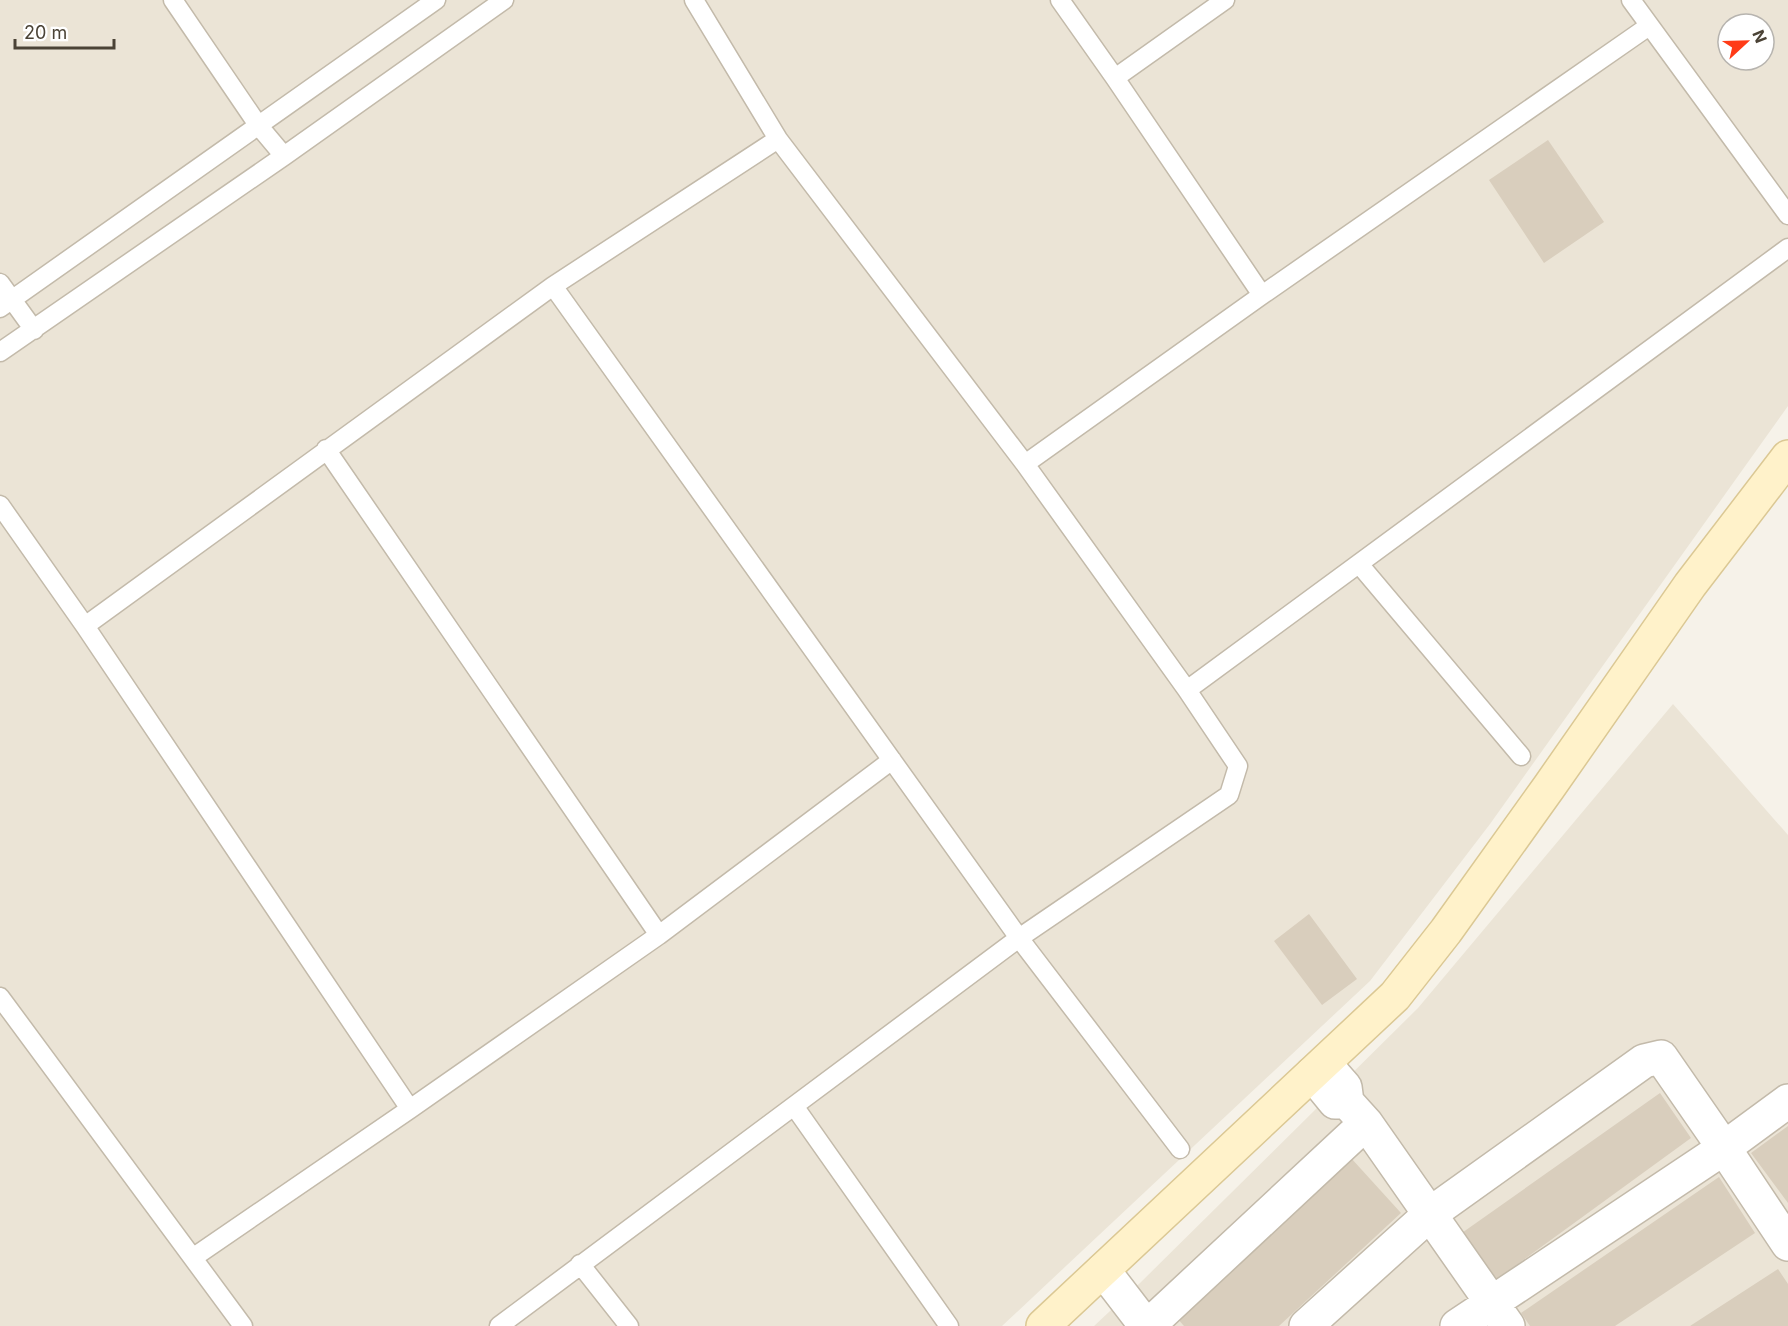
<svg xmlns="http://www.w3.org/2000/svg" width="1788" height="1326" font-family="Inter,sans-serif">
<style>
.residential{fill:#ebe4d6;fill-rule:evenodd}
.building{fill:#d9cebd}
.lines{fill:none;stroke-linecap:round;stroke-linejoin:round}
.lane-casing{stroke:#c3baaa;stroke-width:21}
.street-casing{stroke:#c3baaa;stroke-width:36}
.secondary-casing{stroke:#dbc894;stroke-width:36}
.lane{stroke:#fff;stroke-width:18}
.street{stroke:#fff;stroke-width:33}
.secondary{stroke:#fff2ca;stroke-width:33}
</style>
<rect width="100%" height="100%" fill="#f6f2e9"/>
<!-- residential -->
<path class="residential" d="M0,0H1788V406L1490,824L1370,981L1002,1326H0ZM1728,24H1764V60H1728Z
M1673,704L1788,835V1326H1094L1140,1283L1418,1008Z"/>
<!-- building -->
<path class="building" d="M1548,140L1604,222L1544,263L1489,180Z
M1309,914L1357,979L1322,1005L1274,941Z
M1660,1093L1691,1138L1493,1282L1459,1235Z
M1788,1126V1203L1751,1153Z
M1351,1158L1401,1213L1279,1326H1184L1177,1318Z
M1719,1177L1755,1233L1615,1326H1530L1521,1313Z
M1778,1269L1788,1284V1326H1690Z"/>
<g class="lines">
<!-- lane casing -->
<g class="lane-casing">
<path id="lane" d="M173,0L258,125L284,156
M1060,0L1115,78L1262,295
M1631,0L1788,215
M1115,78L1225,0
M0,283L34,330
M553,286L1019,938L1180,1149
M0,308L436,0
M0,352L284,156L504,0
M326,449L659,935
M1025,464L1262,295L1649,26
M0,505L85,626L410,1109
M1359,564L1521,756
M85,626L553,286L778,139
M1187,690L1788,248
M0,997L243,1326
M794,1106L949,1326
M194,1257L410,1109L659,935L892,760
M580,1264L629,1326
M499,1326L1019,938L1229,795L1238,766L1187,690L1025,464L778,139L694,0"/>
</g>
<!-- street casing -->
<g class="street-casing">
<path id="street" d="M1312,1074L1335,1102H1347L1345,1087L1324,1063
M1347,1102L1366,1123L1508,1326
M1103,1270L1146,1326
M1148,1326L1366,1123
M1306,1326L1430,1214L1644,1061L1661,1057L1724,1148L1788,1101
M1457,1326L1724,1148L1788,1244"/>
</g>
<!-- secondary casing -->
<g class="secondary-casing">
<path id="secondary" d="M1043,1326L1395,996L1446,931L1549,787L1690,585L1788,457"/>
</g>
<!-- lane -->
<use href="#lane" class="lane"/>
<!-- street -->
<use href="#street" class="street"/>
<!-- secondary -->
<use href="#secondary" class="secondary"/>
</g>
<!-- north arrow -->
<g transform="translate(1746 42) rotate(68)"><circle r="28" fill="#ffffff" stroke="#b7b4af" stroke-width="1.5"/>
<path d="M0-4.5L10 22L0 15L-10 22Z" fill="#ff3b17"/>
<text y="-9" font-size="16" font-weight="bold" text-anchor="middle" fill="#4b4336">N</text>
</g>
<!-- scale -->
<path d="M15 39v9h99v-9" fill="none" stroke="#4b4336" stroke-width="3"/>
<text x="24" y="39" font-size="18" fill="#4b4336" stroke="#ffffff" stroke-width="4.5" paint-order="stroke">20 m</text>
</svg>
